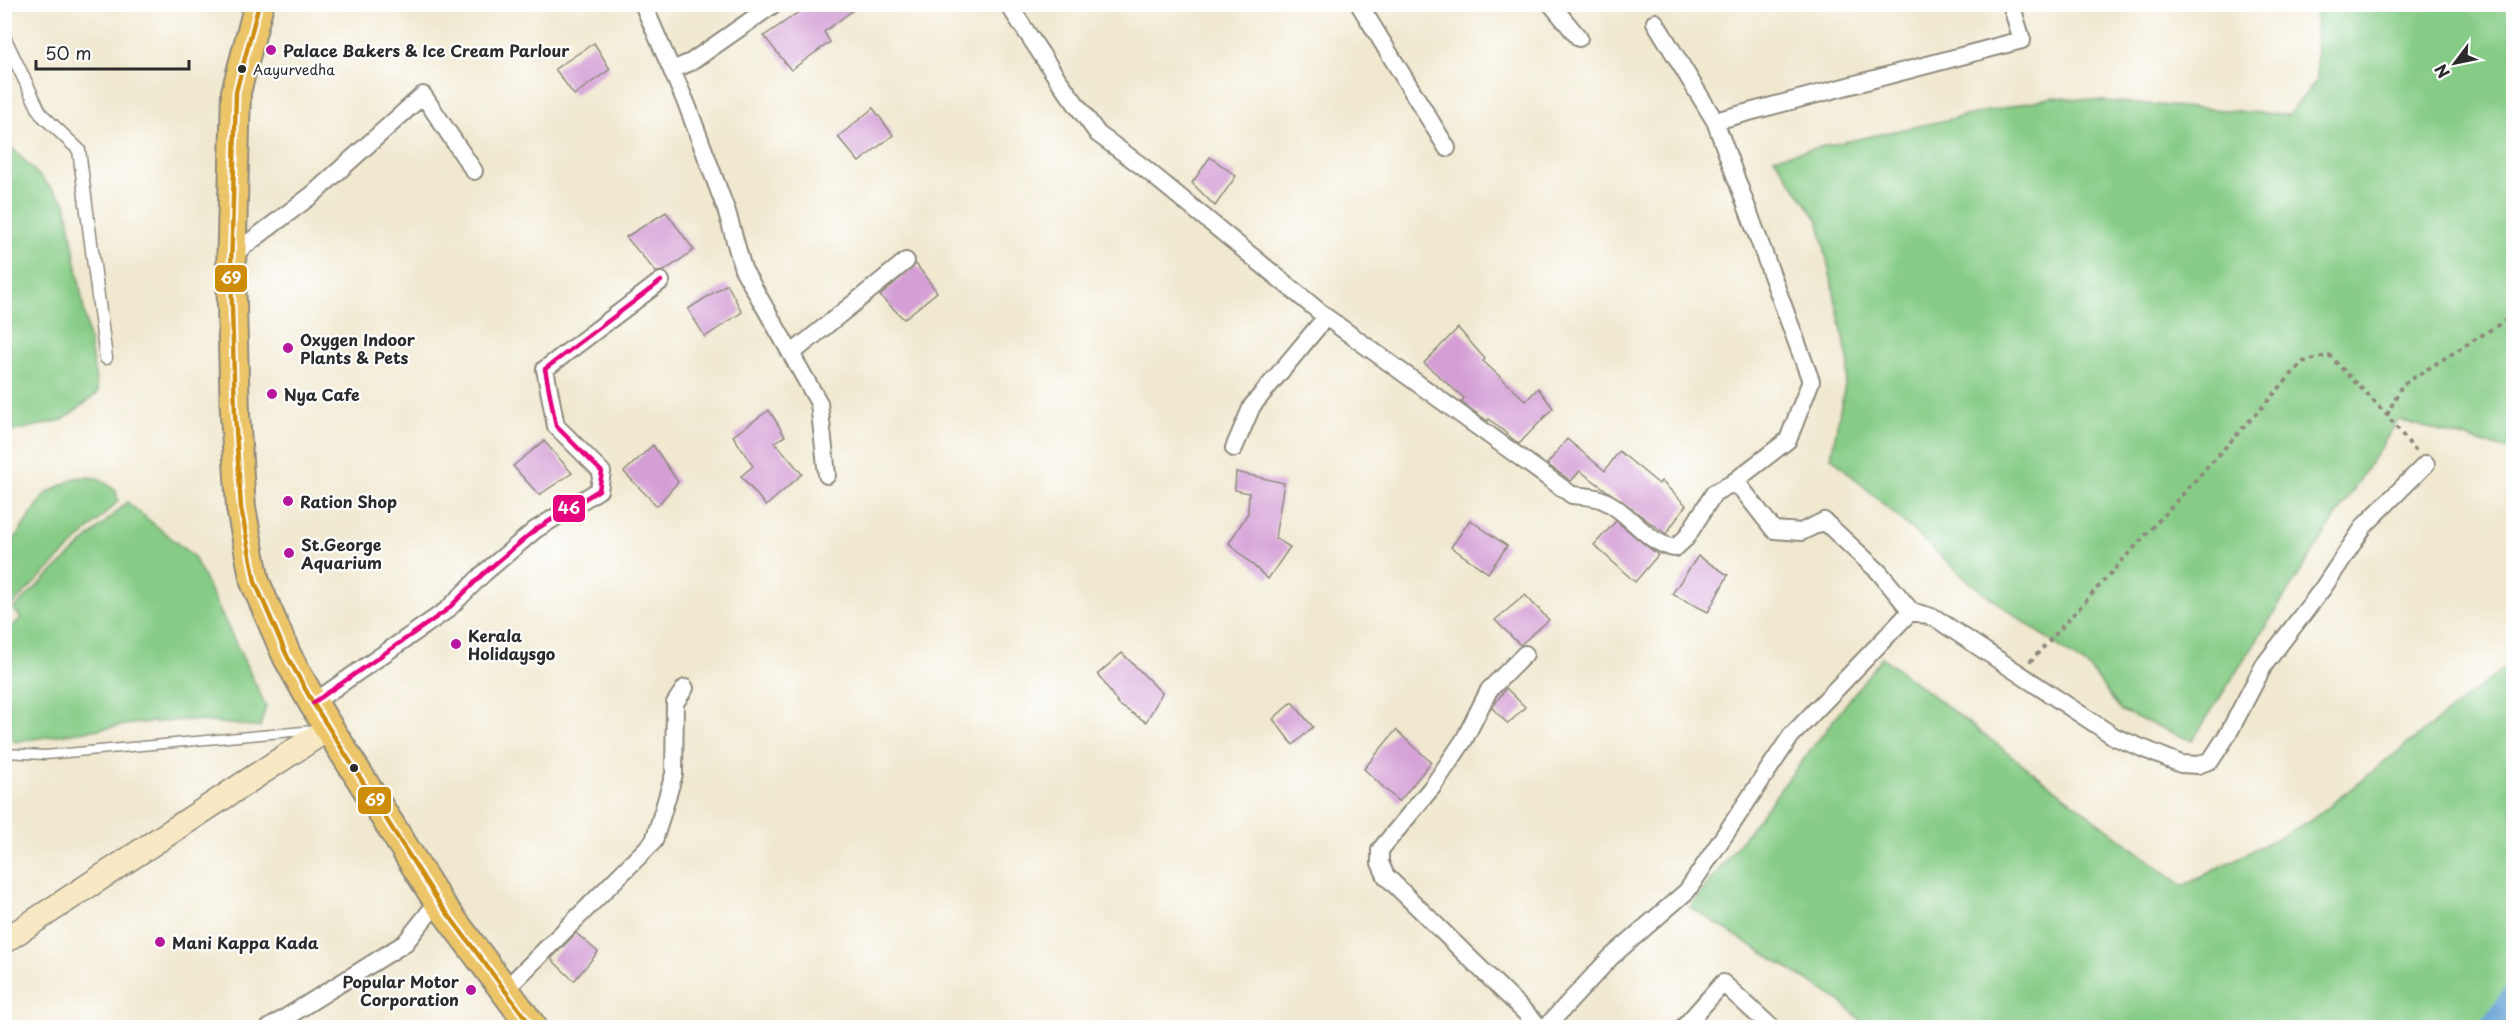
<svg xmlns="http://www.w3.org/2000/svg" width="2518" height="1032" font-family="'Playpen Sans',sans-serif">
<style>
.green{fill:#86cc86;stroke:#587c58;stroke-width:1.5}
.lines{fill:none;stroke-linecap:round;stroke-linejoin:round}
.canal{stroke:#619fd3;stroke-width:21}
.building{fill:#d49fd5}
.service-casing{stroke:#8e8a7d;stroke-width:11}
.pedestrian-casing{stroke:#8e8a7d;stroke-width:15}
.minor-casing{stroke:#8e8a7d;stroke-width:20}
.secondary-casing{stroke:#8e8a7d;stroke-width:27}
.trunk-casing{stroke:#8e8a7d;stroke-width:32}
.path{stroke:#8e8a7d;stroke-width:4;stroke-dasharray:4.5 4.5;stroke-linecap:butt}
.service{stroke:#fff;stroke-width:8}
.pedestrian{stroke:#fff;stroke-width:12}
.minor{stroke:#fff;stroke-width:16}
.secondary{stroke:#f8e8c3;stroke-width:24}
.trunk{stroke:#edc569;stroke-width:28}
.bus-1-casing{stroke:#fff;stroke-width:9}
.bus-2-casing{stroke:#fff;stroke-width:9}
.bus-1{stroke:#ce8d09;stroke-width:4.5}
.bus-2{stroke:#e5007d;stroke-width:4.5}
.poi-dot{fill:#b5179e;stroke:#fff;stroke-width:2}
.bus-dot{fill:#2b2b2b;stroke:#fff;stroke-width:2}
.labels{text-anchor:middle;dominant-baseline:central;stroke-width:4.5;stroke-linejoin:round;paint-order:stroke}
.bus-label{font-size:14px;fill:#2b2b2b;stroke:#fff;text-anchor:start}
.poi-label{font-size:16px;font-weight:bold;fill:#2b2b2b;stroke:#fff;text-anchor:start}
.line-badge{stroke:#fff;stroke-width:2}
.badge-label{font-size:16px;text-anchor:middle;font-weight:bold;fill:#fff}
</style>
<rect width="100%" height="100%" fill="#fff"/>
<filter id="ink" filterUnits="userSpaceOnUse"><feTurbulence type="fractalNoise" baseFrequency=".0167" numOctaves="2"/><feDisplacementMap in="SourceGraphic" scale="12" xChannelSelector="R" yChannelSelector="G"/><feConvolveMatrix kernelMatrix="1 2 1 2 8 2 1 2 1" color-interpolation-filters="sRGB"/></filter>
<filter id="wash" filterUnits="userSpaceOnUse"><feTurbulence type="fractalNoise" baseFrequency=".008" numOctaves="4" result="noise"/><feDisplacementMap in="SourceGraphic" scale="24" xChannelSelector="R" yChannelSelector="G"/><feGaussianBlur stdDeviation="1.35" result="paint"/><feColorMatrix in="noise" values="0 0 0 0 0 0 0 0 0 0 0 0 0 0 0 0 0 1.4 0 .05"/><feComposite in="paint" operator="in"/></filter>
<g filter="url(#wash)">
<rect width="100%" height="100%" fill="#f0e8cf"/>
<!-- green -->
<path class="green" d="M2316,5H2513V451L2398,420L2192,741L2121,711L2090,669L1973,585L1831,457L1849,364L1819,222L1774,157L2053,97L2288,115L2317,80Z
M5,141L66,203L98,393L63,420L5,433Z
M89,477L100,479L116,491L118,501L10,607L5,601V553L45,494L75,478Z
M127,502L194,557L266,706L260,727L190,720L139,723L14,742L5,726V633L21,618L13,609Z
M1882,657L2183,886L2310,821L2513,661V1027H1868L1839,1000L1690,907Z"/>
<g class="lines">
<!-- canal -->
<path class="canal" d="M2490,1028L2514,993"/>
</g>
<g id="blocks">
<!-- building -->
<path class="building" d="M811,4H861L824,32L830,42L791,70L764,36Z
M594,43L610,69L574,95L555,69Z
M873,108L893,135L859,162L838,137Z
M1210,157L1236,176L1215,206L1192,183Z
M666,212L694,250L664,271L656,272L626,237Z
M916,264L937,292L904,319L880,296Z
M727,284L742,312L705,337L688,309Z
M1458,328L1485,359L1483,361L1526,401L1538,388L1553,408L1519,444L1489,419L1488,421L1461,402L1464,398L1424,363Z
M769,410L785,436L775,442L802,474L766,506L741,476L753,466L733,436Z
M1567,439L1605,471L1619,451L1659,484L1661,481L1686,505L1666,534L1580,471L1571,481L1547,464Z
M544,441L572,473L539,495L513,466Z
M653,445L678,482L657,506L624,472Z
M1236,472L1284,483L1275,538L1290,547L1268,579L1229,543L1248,513L1249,493L1235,490Z
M1470,520L1507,546L1488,573L1451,547Z
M1616,521L1658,555L1635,582L1594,545Z
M1698,556L1728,575L1708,612L1672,594Z
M1525,595L1549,620L1520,645L1495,620Z
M1122,653L1162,693L1146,722L1119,705L1098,674Z
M1506,688L1525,707L1508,724L1492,708Z
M1292,702L1313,727L1293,745L1273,719Z
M1396,730L1431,762L1399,802L1364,769Z
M576,933L598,952L574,981L551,959Z"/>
</g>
</g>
<g filter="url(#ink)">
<use href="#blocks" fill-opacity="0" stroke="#8e8a7d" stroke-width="1.5"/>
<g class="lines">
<!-- service casing -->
<g class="service-casing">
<path id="service" d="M4,753L45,755L314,730"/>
</g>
<!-- pedestrian casing -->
<g class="pedestrian-casing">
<path id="pedestrian" d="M4,37L41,114L79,150L106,358"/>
</g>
<!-- minor casing -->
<g class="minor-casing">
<path id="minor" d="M643,4L687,105L727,212L743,269L819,403L827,475
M1008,4L1057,78L1098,134L1143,167L1326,317L1572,495C1581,496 1592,496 1600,499C1628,509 1646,544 1675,548L1686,538L1714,493L1731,484L1788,440L1811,381L1715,121L1655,22
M1359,4L1447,148
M1551,4L1579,38
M672,70L691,62L774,4
M1715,121L2022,40L2011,4
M231,256L312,195L423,95L474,171
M791,354L906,261
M1234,448L1252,406L1326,317
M1731,484L1741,488L1774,530L1801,532L1824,521L1879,572L1911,611L1935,618L2115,737L2181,764L2198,765L2211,760L2228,734L2264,665L2323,588L2365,525L2426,464
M1525,654L1489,690L1464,740L1433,786L1380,850V863L1386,876L1541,1028
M313,703L447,610L483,574L535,530L599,490L602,472L556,426L545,369L661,281
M504,991L654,841L674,774L675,703L685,688
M269,1028L405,943L438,901
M1545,1028L1611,957L1687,891L1791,736L1911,611
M1683,1028L1723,983L1772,1028"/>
</g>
<!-- secondary casing -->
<g class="secondary-casing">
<path id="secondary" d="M4,941L329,728"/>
</g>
<!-- trunk casing -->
<g class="trunk-casing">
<path id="trunk" d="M259,4L236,92L231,271L235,414L241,508L255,582L287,656L313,703L438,901L533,1028"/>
</g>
<!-- path -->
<path class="path" d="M2387,415L2402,385L2514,315
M2030,662L2303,362L2329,355L2387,415L2416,452"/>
<!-- service -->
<use href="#service" class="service"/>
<!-- pedestrian -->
<use href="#pedestrian" class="pedestrian"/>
<!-- minor -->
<use href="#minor" class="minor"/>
<!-- secondary -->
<use href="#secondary" class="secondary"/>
<!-- trunk -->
<use href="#trunk" class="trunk"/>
<!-- bus-1 casing -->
<g class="bus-1-casing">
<path id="bus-1" d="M259,4L236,92L231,271L235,414L241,508L255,582L287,656L313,703L438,901L533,1028"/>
</g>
<!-- bus-2 casing -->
<g class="bus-2-casing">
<path id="bus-2" d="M313,703L447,610L483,574L535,530L599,490L602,472L556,426L545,369L661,281"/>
</g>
<!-- bus-1 -->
<use href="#bus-1" class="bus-1"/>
<!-- bus-2 -->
<use href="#bus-2" class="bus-2"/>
</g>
</g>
<!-- markers -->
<g class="poi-dot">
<circle cx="271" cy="50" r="6"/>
<circle cx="288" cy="348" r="6"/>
<circle cx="272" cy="394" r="6"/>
<circle cx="288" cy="501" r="6"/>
<circle cx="289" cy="553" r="6"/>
<circle cx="456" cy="644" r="6"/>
<circle cx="160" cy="942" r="6"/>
<circle cx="471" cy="990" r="6"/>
</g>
<g class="bus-dot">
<circle cx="242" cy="69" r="5"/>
<circle cx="354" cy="768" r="5"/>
</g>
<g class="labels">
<!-- bus labels -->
<g class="bus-label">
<text x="253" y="69">Aayurvedha</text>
</g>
<!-- poi labels -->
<g class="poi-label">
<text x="283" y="50">Palace Bakers &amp; Ice Cream Parlour</text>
<text x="300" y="339">Oxygen Indoor<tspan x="300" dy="18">Plants &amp; Pets</tspan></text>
<text x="284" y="394">Nya Cafe</text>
<text x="300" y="501">Ration Shop</text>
<text x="301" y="544">St.George<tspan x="301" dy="18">Aquarium</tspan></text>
<text x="468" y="635">Kerala<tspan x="468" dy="18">Holidaysgo</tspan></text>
<text x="172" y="942">Mani Kappa Kada</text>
<text x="459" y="981" text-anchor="end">Popular Motor<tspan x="459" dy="18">Corporation</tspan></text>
</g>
</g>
<g class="line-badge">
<rect x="214" y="264" width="34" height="29" rx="6" fill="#ce8d09"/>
<rect x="552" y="494" width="34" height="29" rx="6" fill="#e5007d"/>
<rect x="357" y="786" width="35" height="29" rx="6" fill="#ce8d09"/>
</g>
<g class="badge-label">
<text x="231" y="284">69</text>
<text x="569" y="514">46</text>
<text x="375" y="806">69</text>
</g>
<!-- margin -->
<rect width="2518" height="1032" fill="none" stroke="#fff" stroke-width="24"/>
<!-- north arrow -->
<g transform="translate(2455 63) rotate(238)" stroke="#ffffff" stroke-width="4.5" paint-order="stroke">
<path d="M0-4.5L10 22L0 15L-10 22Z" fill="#2b2b2b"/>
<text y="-9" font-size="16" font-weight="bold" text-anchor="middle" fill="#2b2b2b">N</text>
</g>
<!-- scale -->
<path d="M36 60v9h153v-9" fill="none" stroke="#2b2b2b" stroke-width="3"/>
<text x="45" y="60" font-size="18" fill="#2b2b2b" stroke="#ffffff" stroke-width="4.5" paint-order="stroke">50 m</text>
</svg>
